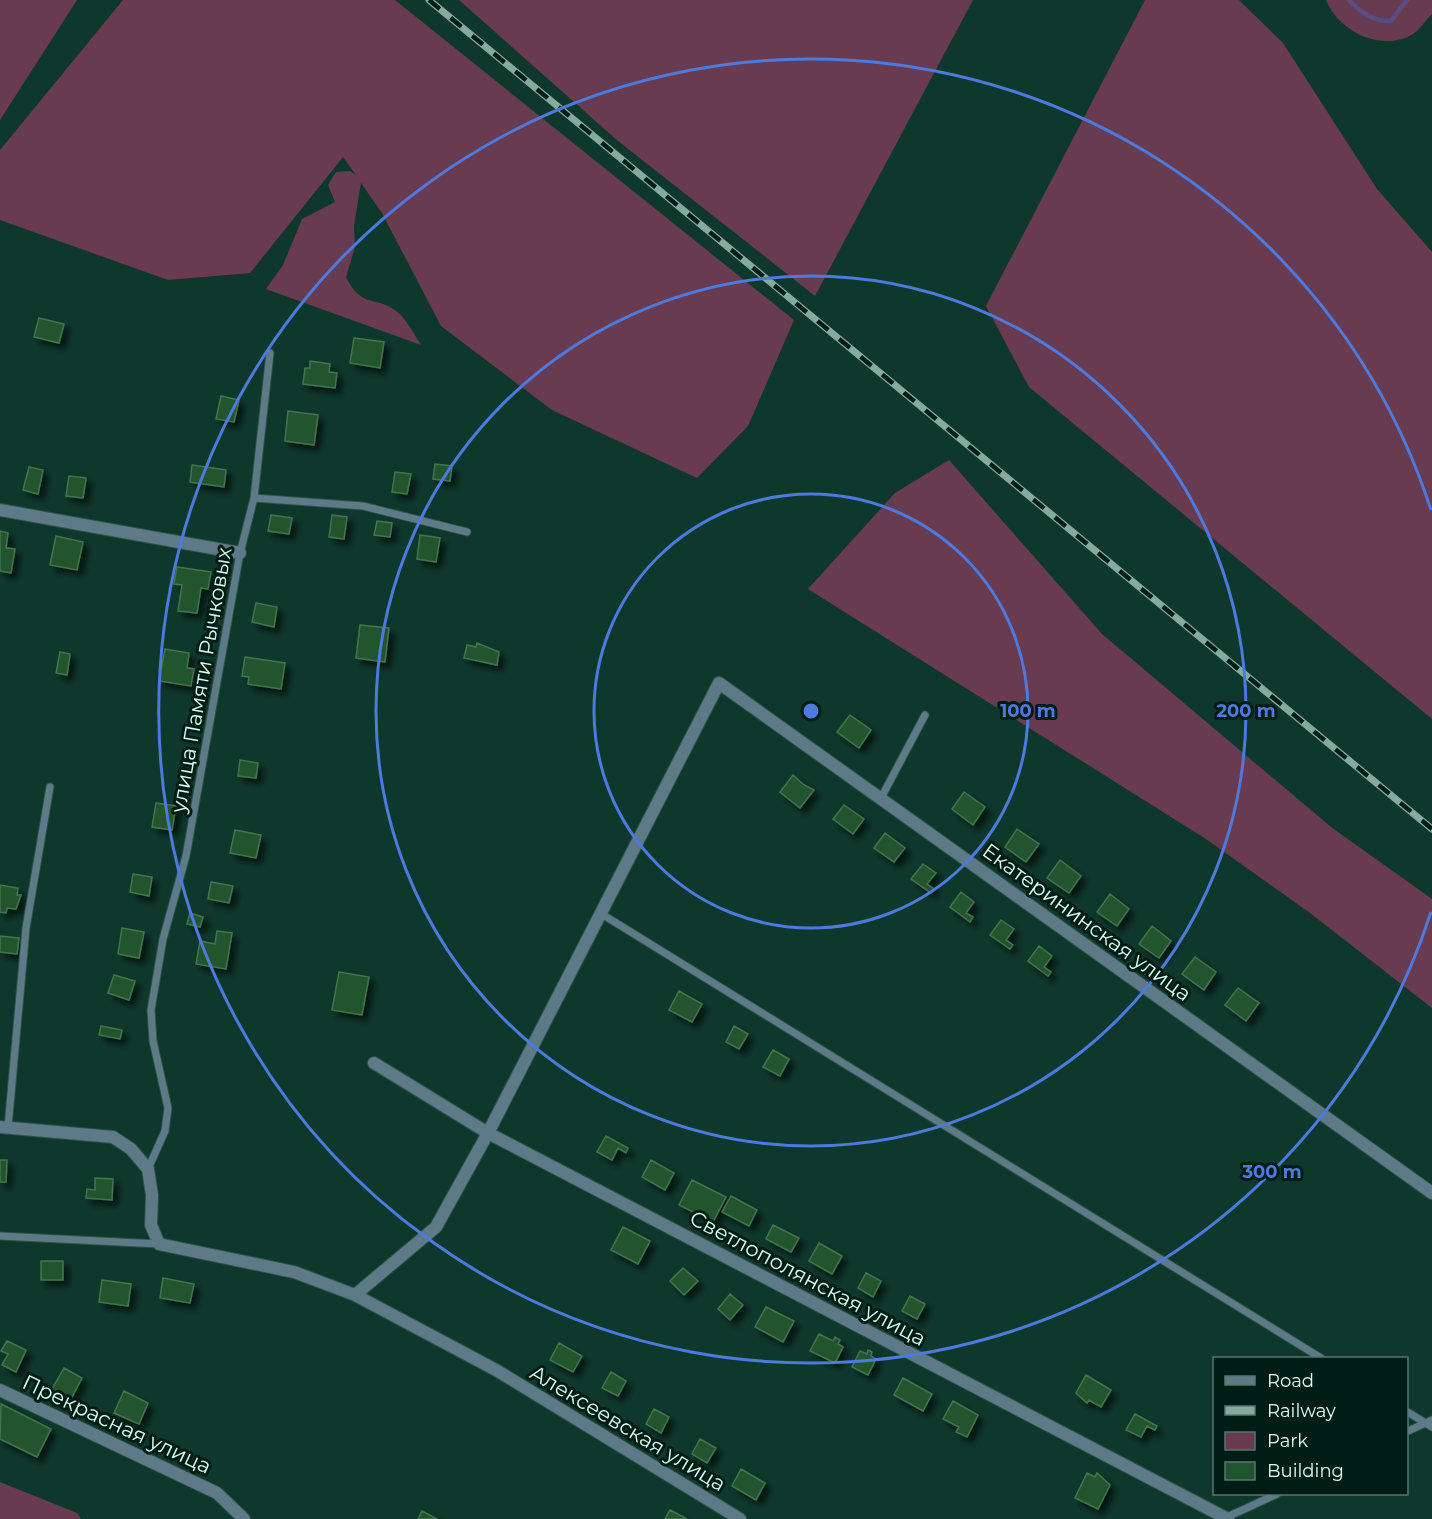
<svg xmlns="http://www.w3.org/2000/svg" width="1432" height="1519" font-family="Montserrat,sans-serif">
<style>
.green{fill:#683b51}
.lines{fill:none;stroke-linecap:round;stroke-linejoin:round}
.stream{stroke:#574e85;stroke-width:4.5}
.building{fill:#20542e;stroke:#42754e;stroke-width:1.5;filter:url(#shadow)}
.lane-casing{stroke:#2b5447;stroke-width:9}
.street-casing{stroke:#2b5447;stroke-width:14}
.lane{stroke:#5e7a89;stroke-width:7}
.street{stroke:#5e7a89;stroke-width:12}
.rail-casing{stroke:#85ab9e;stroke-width:7}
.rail{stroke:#001d15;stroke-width:4.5;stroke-dasharray:14;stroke-linecap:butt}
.ring{fill:none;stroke:#4c7ade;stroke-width:3}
.labels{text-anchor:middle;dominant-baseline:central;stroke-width:6;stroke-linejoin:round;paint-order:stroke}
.street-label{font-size:21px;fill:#d9fef0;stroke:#001d15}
.centre{fill:#4c7ade;stroke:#001d15;stroke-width:3}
.ring-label{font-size:18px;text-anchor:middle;font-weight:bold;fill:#4c7ade;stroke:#001d15;stroke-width:6;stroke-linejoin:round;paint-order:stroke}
</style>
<defs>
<filter id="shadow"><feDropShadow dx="5.5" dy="5.5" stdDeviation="3" flood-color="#0009"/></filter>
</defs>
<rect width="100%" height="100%" fill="#0f382c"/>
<!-- green -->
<path class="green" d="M0,0H77L0,120Z
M123,0H395L794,320L748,426L697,478L552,410L441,326L382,213L361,183L354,226L355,247L346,277C362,309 373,295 395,310C406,318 414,334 421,345L266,289L283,265L302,219L335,202L328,185L336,172L350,171L356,175L343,157L250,273L168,280L0,220V150Z
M459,0H973L815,296L618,141Z
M1145,0H1239L1283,43L1377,189L1432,252V719L1029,387L986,306Z
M1326,0H1432V14C1425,20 1421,29 1413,34C1382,53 1338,31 1326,0Z
M949,460L1102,634L1331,827L1432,899V1008L1310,913L1206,839L808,589L895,493Z
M0,1482L77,1513L81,1519H0Z"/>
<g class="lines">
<!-- stream -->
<path class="stream" d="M1349,0C1361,13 1374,22 1391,21L1407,0"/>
</g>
<!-- building -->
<path class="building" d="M39,318L64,324L59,343L34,337Z
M354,338L384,342L380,368L350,363Z
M310,361L330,364L329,372L337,373L335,388L303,384L305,368H310Z
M221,396L239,400L234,422L216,419Z
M288,411L318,415L314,445L285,441Z
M435,464L452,466L450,481L433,479Z
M192,465L226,470L224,487L190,482Z
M29,467L43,470L38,494L23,490Z
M395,472L411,474L407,494L392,492Z
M69,476L86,478L83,498L66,496Z
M271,515L292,518L289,534L268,531Z
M332,515L347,517L344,539L329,537Z
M377,521L392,523L390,537L374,535Z
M0,531L8,533L6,548L15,549L11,573L0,571Z
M420,535L440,538L436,562L417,559Z
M56,536L83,542L77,570L50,565Z
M177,567L211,572L208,589L201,588L197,613L178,611L182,585L174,584Z
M256,603L277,607L274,627L252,622Z
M360,625L389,628L385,662L356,658Z
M477,643L499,652L497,665L464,658L467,645L476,647Z
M165,649L189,653L187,668L194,669L191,686L159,681Z
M60,652L70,654L67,675L56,673Z
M245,657L285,663L281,689L248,684L249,677L242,676Z
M850,715L871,730L859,748L837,732Z
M240,760L258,763L256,778L238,776Z
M793,775L804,785L814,790L800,808L780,792Z
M964,792L985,807L973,825L952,809Z
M156,803L176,806L172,830L152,827Z
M844,805L864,819L853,834L833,819Z
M1017,829L1039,844L1026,862L1005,847Z
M235,830L261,835L256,858L230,853Z
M885,833L905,848L894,862L874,848Z
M1060,860L1081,876L1069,893L1047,878Z
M923,864L936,873L927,884L934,889L931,893L911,879Z
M133,874L152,877L149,896L130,892Z
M211,882L233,886L229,903L208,899Z
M0,885L18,888L17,895H21L16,909L7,908L6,913L0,912Z
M961,892L974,902L966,913L973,917L970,922L950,907Z
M1110,894L1129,909L1117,926L1097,912Z
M190,913L203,917L200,927L187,924Z
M1001,920L1014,929L1006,940L1013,945L1010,949L990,935Z
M1152,926L1171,941L1159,958L1139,944Z
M122,928L144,932L139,958L118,954Z
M217,931L232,933L226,969L196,964L200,941L215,944Z
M0,936L19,938L17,954L0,952Z
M1039,946L1052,956L1044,967L1051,972L1048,976L1028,961Z
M1195,957L1216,972L1204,990L1182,974Z
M339,972L369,977L362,1015L332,1010Z
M114,975L135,981L129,1000L108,993Z
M1238,988L1259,1003L1246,1021L1225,1005Z
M679,991L702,1004L692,1022L669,1010Z
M101,1026L122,1030L120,1039L99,1035Z
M734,1026L748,1034L739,1049L726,1042Z
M773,1050L789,1059L780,1076L763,1067Z
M606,1136L628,1148L626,1153L618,1148L612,1160L597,1152Z
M0,1160H7L6,1182H0Z
M651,1160L674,1173L665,1190L642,1177Z
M95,1178L113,1179L112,1200L86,1198L87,1189L95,1190Z
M692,1180L726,1197L713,1222L679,1205Z
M731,1196L757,1210L749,1226L722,1212Z
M773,1225L799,1238L791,1252L766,1239Z
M623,1227L650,1241L638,1264L611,1250Z
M819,1243L842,1256L832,1274L809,1261Z
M41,1261H63V1280H41Z
M683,1268L698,1281L684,1295L670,1281Z
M866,1273L881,1281L873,1297L858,1288Z
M163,1278L194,1284L190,1303L160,1298Z
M102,1280L131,1284L128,1306L99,1302Z
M730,1294L743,1305L730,1320L718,1309Z
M910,1296L925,1304L917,1319L902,1311Z
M766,1307L794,1321L783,1342L755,1327Z
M819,1334L833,1341L835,1337L840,1340L838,1344L843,1347L835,1363L810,1351Z
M7,1341L26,1350L16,1372L2,1365L8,1354L1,1351Z
M559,1343L582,1356L573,1372L550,1360Z
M868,1350L872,1352L871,1356L876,1359L868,1375L852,1367L860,1351L867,1354Z
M64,1368L82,1378L71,1399L52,1389Z
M611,1372L626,1381L618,1396L602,1388Z
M1086,1375L1111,1390L1101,1407L1089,1400L1087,1403L1076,1393Z
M903,1378L932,1394L923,1411L894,1395Z
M124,1391L148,1403L139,1424L114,1413Z
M953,1401L978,1415L967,1437L956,1432L959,1427L943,1419Z
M1,1404L51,1429L37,1457L0,1439Z
M654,1409L669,1417L661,1433L646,1424Z
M1135,1414L1157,1426L1155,1430L1147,1426L1141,1437L1126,1430Z
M700,1439L716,1448L707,1463L692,1454Z
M741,1469L765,1483L756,1500L732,1486Z
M1087,1473L1095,1477L1097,1473L1110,1485L1098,1509L1075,1498Z
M670,1510L687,1519H665Z
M422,1511L437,1519H418Z"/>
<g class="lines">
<!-- lane casing -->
<g class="lane-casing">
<path id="lane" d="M254,498L363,506L467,532
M881,798L925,715
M600,913L1321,1358
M8,1127L26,928L50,787
M148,1169L165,1131L168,1108L153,1041L151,1010L163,939L186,856L240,553L254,498L270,353
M0,1236L159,1244
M1406,1411L1432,1427
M1406,1432L1432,1420
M1225,1518L1277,1494"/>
</g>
<!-- street casing -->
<g class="street-casing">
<path id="street" d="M0,510L240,553
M374,1063L488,1133L1228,1519
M0,1127L113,1137L131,1149L148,1169L152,1195L151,1225L159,1244L294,1272L355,1295L496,1370L740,1519
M355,1295L436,1227L488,1133L719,683L1432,1193
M0,1390L217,1493L244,1519"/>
</g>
<!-- lane -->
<use href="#lane" class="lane"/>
<!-- street -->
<use href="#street" class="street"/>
<!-- rail casing -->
<g class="rail-casing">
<path id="rail" d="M429,0L1432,829"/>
</g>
<!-- rail -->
<use href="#rail" class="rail"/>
</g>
<!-- distance rings -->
<g class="ring">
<circle cx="811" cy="711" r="217"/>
<circle cx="811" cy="711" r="435"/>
<path d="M1431 912A652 652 0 1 1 1431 510"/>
</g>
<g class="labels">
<!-- street labels -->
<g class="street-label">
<text transform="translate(201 680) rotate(-80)">улица Памяти Рычковых</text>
<text transform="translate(1087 922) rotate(36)">Екатерининская улица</text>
<text transform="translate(808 1278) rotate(28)">Светлополянская улица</text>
<text transform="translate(117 1424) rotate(25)">Прекрасная улица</text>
<text transform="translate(628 1428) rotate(31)">Алексеевская улица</text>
</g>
</g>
<circle cx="811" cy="711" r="9" class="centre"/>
<g class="ring-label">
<text x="1028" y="717">100 m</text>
<text x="1246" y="717">200 m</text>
<text x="1272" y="1178">300 m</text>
</g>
<!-- legend -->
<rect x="1213" y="1357" width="195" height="138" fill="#001d15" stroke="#57776d" stroke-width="1.5"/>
<rect x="1225" y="1376" width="30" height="9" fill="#5e7a89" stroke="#57776d" stroke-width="1.5"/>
<text x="1267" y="1387" font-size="18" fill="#d9fef0">Road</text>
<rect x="1225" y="1406" width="30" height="9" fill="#85ab9e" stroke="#57776d" stroke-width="1.5"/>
<text x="1267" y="1417" font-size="18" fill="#d9fef0">Railway</text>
<rect x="1225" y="1432" width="30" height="18" fill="#683b51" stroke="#57776d" stroke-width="1.5"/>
<text x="1267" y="1447" font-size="18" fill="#d9fef0">Park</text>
<rect x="1225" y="1462" width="30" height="18" fill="#20542e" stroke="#57776d" stroke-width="1.5"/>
<text x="1267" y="1477" font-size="18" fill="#d9fef0">Building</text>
</svg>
